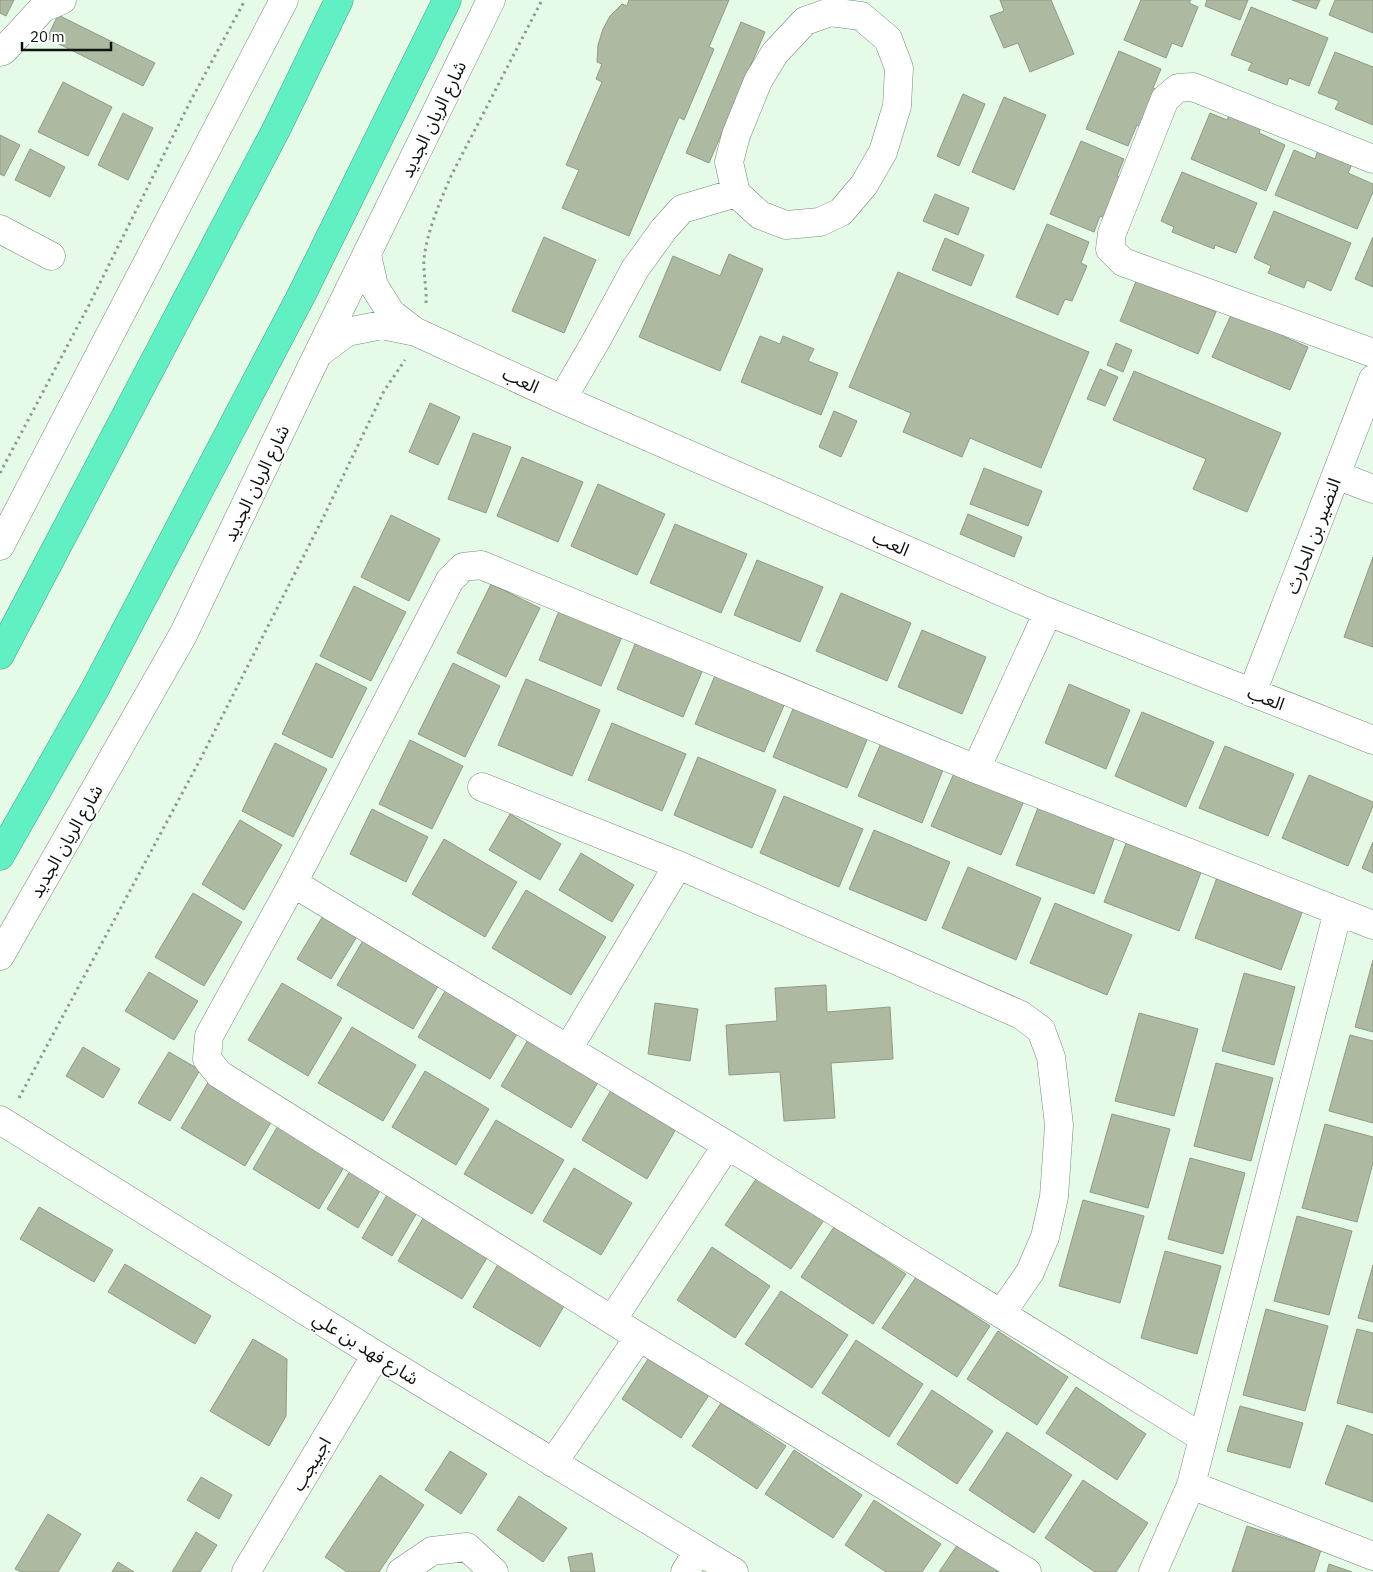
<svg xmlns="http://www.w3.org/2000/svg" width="1373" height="1572" font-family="'IBM Plex Sans','Noto Sans Arabic',sans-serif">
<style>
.building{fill:#aeb9a2;stroke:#909b85}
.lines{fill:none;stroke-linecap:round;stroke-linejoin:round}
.minor-casing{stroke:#768a79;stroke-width:29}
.highway-casing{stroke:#44a384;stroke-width:29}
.path{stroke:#8d9c8e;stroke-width:3;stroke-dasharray:2.5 4;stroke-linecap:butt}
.minor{stroke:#fff;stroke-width:28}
.highway{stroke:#61efc4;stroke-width:28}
.labels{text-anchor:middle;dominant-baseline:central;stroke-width:4;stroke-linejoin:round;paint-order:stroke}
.street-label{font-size:18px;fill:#0d150e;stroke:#fff}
</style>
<rect width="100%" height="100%" fill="#e5fae7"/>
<!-- building -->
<path class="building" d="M0,0H14L6,16L0,13Z
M629,0H729L709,47L714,49L684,120L679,117L629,236L562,208L579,170L566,165L602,82L596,79L602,64L597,62L598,45L603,29L610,16L622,4L627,6Z
M1000,0H1051L1074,54L1030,72L1018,43L1004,48L990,16L1004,11Z
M1141,0H1191L1189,3L1198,7L1182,47L1172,43L1166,58L1124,40Z
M1207,0H1248L1240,20L1205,6Z
M1292,0H1320L1316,9Z
M1335,0H1373V33L1329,15Z
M1251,7L1328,38L1309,86L1289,78L1287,85L1248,70L1252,63L1231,55Z
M58,15L155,63L143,86L47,38Z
M741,22L765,32L709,163L686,153Z
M1119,51L1161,69L1153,88L1161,92L1145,129L1137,125L1128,146L1086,129Z
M1335,52L1373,67V125L1335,109L1339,101L1318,93Z
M63,82L112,107L88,156L38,132Z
M963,94L985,104L959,166L937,156Z
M1004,97L1046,115L1014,190L972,172Z
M123,113L153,128L128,180L98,165Z
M1210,113L1227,120L1230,113L1261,126L1259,133L1285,145L1266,191L1191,159Z
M0,135L20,145L4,176L0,174Z
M1081,141L1124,159L1117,176L1124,179L1107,219L1100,216L1094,232L1050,214Z
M30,149L65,167L50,197L15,180Z
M1294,150L1315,159L1318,150L1352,164L1348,173L1373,184V192L1357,229L1275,195Z
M1182,172L1257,203L1236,253L1215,245L1214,249L1172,232L1174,227L1161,221Z
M935,194L969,208L958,235L923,221Z
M1274,211L1351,243L1331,291L1307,280L1304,288L1268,273L1271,266L1254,258Z
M1047,224L1089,242L1081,263L1087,266L1072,301L1065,299L1058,315L1016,297Z
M544,237L596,260L564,333L512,311Z
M1373,237V287L1355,279Z
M945,238L984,255L971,286L932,270Z
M729,254L763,269L720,371L639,337L673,256L720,276Z
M898,272L1089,352L1041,468L970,438L962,457L903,432L911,413L849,387Z
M1137,279L1216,312L1198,354L1120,321Z
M1231,315L1285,329L1282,336L1308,347L1290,390L1212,357Z
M760,336L780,344L783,336L814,349L808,361L838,373L821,415L741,382Z
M1116,343L1132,350L1123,372L1107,365Z
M1100,369L1118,377L1105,406L1087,399Z
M1134,371L1281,433L1247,512L1193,489L1206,459L1113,420Z
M430,403L460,417L438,465L409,452Z
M834,411L857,421L841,457L819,447Z
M473,433L511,447L486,513L448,499Z
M522,457L583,482L558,542L497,516Z
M984,468L1042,491L1028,526L970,504Z
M598,484L665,514L637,575L571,546Z
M968,514L1022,537L1014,557L960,534Z
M391,515L440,539L409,601L361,577Z
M675,524L747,554L721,613L650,583Z
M1373,557V647L1344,637Z
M757,560L823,587L800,642L734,615Z
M491,584L540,608L506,677L457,653Z
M354,586L406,612L371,681L320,656Z
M841,593L911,623L887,681L816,651Z
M561,606L624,632L601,686L539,660Z
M922,630L986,657L962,714L898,687Z
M637,639L704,667L683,717L617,689Z
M316,663L367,688L332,758L282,734Z
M453,663L500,686L465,757L418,734Z
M716,673L785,703L764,752L695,724Z
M526,679L600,710L572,776L498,745Z
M1069,684L1130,710L1106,769L1045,743Z
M795,704L869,735L847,788L773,757Z
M1142,712L1214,742L1186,807L1115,776Z
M612,723L686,754L662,811L588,780Z
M410,740L463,766L432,829L379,804Z
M275,743L327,769L293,837L242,811Z
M881,743L943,770L922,823L858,796Z
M1225,746L1294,774L1268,836L1199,808Z
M698,757L776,790L752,848L674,815Z
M955,771L1024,801L1001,855L931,826Z
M1309,775L1373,802V806L1348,866L1282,838Z
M784,796L863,829L839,887L760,853Z
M1039,805L1116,834L1094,894L1016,865Z
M372,809L428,837L406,882L350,854Z
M510,814L561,844L540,880L489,850Z
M240,820L282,845L244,910L202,884Z
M874,830L950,862L926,921L849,889Z
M1128,838L1203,867L1179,931L1104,902Z
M444,839L517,882L485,937L412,894Z
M1373,842V873L1362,868Z
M581,853L634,885L612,922L559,890Z
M968,867L1041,898L1016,960L942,928Z
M1218,875L1304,907L1281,970L1195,938Z
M526,890L606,937L571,995L492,948Z
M193,893L242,922L204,986L155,957Z
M1055,903L1132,935L1107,995L1030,963Z
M327,909L361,930L331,979L297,959Z
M368,932L444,976L413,1029L337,985Z
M1373,960V1032L1355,1027Z
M149,972L198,1001L174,1040L125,1011Z
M1244,973L1295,987L1274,1065L1222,1051Z
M451,981L523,1024L490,1079L418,1037Z
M282,983L342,1018L308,1076L248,1040Z
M826,985L827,1012L890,1007L893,1059L831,1063L835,1118L784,1121L780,1072L729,1075L726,1025L777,1021L775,988Z
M655,1003L698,1009L690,1061L648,1054Z
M1139,1013L1198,1029L1174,1116L1115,1101Z
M352,1027L416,1065L383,1121L318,1083Z
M532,1033L603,1074L571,1128L501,1086Z
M1350,1035L1373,1041V1123L1329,1111Z
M83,1047L120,1069L103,1098L66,1076Z
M169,1052L200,1070L170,1121L138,1103Z
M1216,1063L1273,1078L1251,1161L1194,1146Z
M425,1071L489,1109L456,1165L392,1127Z
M209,1081L273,1119L245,1166L181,1128Z
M614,1085L679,1124L647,1179L582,1140Z
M1112,1114L1170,1129L1148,1208L1090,1192Z
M496,1120L564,1160L532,1214L464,1174Z
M279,1124L346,1164L319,1209L253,1169Z
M1325,1124L1373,1137V1163L1357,1222L1302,1208Z
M1190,1158L1245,1173L1223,1254L1168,1239Z
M353,1166L384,1184L358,1228L327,1209Z
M574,1168L632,1203L601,1255L543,1221Z
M758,1176L824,1220L791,1269L725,1225Z
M388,1193L418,1211L392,1256L362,1238Z
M1083,1200L1144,1216L1120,1303L1059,1286Z
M39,1207L113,1250L94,1282L20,1239Z
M425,1215L490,1253L462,1299L398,1261Z
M1297,1216L1352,1231L1329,1315L1274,1301Z
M834,1227L906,1274L873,1324L801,1277Z
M712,1247L770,1286L735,1338L677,1300Z
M1165,1251L1221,1266L1197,1354L1141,1338Z
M500,1261L567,1301L540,1347L473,1307Z
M125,1264L211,1316L195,1344L108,1292Z
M1373,1265V1322L1358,1318Z
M916,1277L990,1326L957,1377L882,1328Z
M781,1291L848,1335L812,1388L745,1344Z
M1266,1309L1328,1326L1305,1411L1243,1395Z
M1357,1329L1373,1333V1413L1337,1403Z
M998,1331L1068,1377L1037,1425L967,1379Z
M253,1339L287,1359L286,1416L269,1446L210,1411Z
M856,1340L923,1384L889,1437L822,1393Z
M650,1356L709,1395L681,1438L622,1399Z
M1076,1387L1146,1434L1117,1480L1046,1433Z
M932,1390L993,1431L957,1484L897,1444Z
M721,1403L786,1446L757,1489L692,1446Z
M1240,1406L1303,1423L1290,1468L1227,1451Z
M1347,1425L1373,1435V1502L1325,1484Z
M1007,1432L1072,1475L1034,1533L969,1490Z
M794,1450L862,1495L833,1538L765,1494Z
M450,1451L487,1474L461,1514L425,1490Z
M380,1475L424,1505L379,1572H347L325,1557Z
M201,1477L232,1495L219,1519L187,1500Z
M1083,1480L1148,1523L1116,1572H1095L1045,1538Z
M519,1496L567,1528L543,1562L497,1530Z
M874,1500L941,1544L922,1572H886L845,1545Z
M48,1514L81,1534L58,1572H21L15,1569Z
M1247,1526L1321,1550L1314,1572H1232Z
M196,1532L217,1545L200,1572H172Z
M958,1544L1000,1572H939Z
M592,1553L595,1572H571L568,1557Z
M118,1562L134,1572H112Z
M1329,1564L1352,1572H1327Z"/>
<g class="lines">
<!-- minor casing -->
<g class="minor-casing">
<path id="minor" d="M830,12L861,16L888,39L899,68L897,106L883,152L864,185L841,212L820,222L786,225L760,215L736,193L729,162L736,135L758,81L775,53L805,21Z
M0,52L3,51L43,8L62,0
M1373,159L1193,87L1178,88L1165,99L1112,233L1110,249L1123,262L1373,353
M0,229L51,256
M367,255L374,286L391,313L413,330
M319,353L347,332L382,325L416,332L562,399L1048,612L1373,740
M562,399L596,341L635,269L664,229L682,209L736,193
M1336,475L1373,489
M0,546L284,0
M1252,693L1373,379
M976,769L1048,612
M482,787L678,865L1021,1015L1041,1030L1051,1057L1059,1125L1054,1197L1045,1237L1030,1272L1001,1314
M293,883L727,1145L1203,1438
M0,956L183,635L310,370L491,0
M568,1049L678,865
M0,1120L376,1355L734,1572
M612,1320L727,1145
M553,1463L639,1337
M1191,1485L1373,1556
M246,1572L376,1355
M401,1572L432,1551L467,1547L494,1572
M685,1572L698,1551
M1027,1572L639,1337L219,1074L207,1059L209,1036L293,883L450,580L463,567L481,565L976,769L1373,925
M1153,1572L1191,1485L1338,911"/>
</g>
<!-- highway casing -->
<g class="highway-casing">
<path id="highway" d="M0,655L277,128L339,0
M0,856L95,689L302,294L447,0"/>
</g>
<!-- path -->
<path class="path" d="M426,303C427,288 423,273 424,259C427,231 440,202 451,176L542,0
M0,473L89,305L190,102L245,0
M19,1098L201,758L324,516L384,391L405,360"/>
<!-- minor -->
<use href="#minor" class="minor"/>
<!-- highway -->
<use href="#highway" class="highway"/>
</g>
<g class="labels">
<!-- street labels -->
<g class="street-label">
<text transform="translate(433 119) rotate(-64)">شارع الريان الجديد</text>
<text transform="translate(521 380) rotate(25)">العب</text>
<text transform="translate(256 483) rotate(-64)">شارع الريان الجديد</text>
<text transform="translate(1313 536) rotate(-69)">النضير بن الحارث</text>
<text transform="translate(891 543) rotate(24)">العب</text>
<text transform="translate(1266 698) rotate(21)">العب</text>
<text transform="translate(66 841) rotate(-60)">شارع الريان الجديد</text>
<text transform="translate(366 1348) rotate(32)">شارع فهد بن علي</text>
<text transform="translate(311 1464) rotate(-59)">اجبيجب</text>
</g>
</g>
<!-- scale -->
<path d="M22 42v8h89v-8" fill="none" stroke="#0d150e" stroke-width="2.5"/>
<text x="30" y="42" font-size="15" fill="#0d150e" stroke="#ffffff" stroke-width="4" paint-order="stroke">20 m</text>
</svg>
